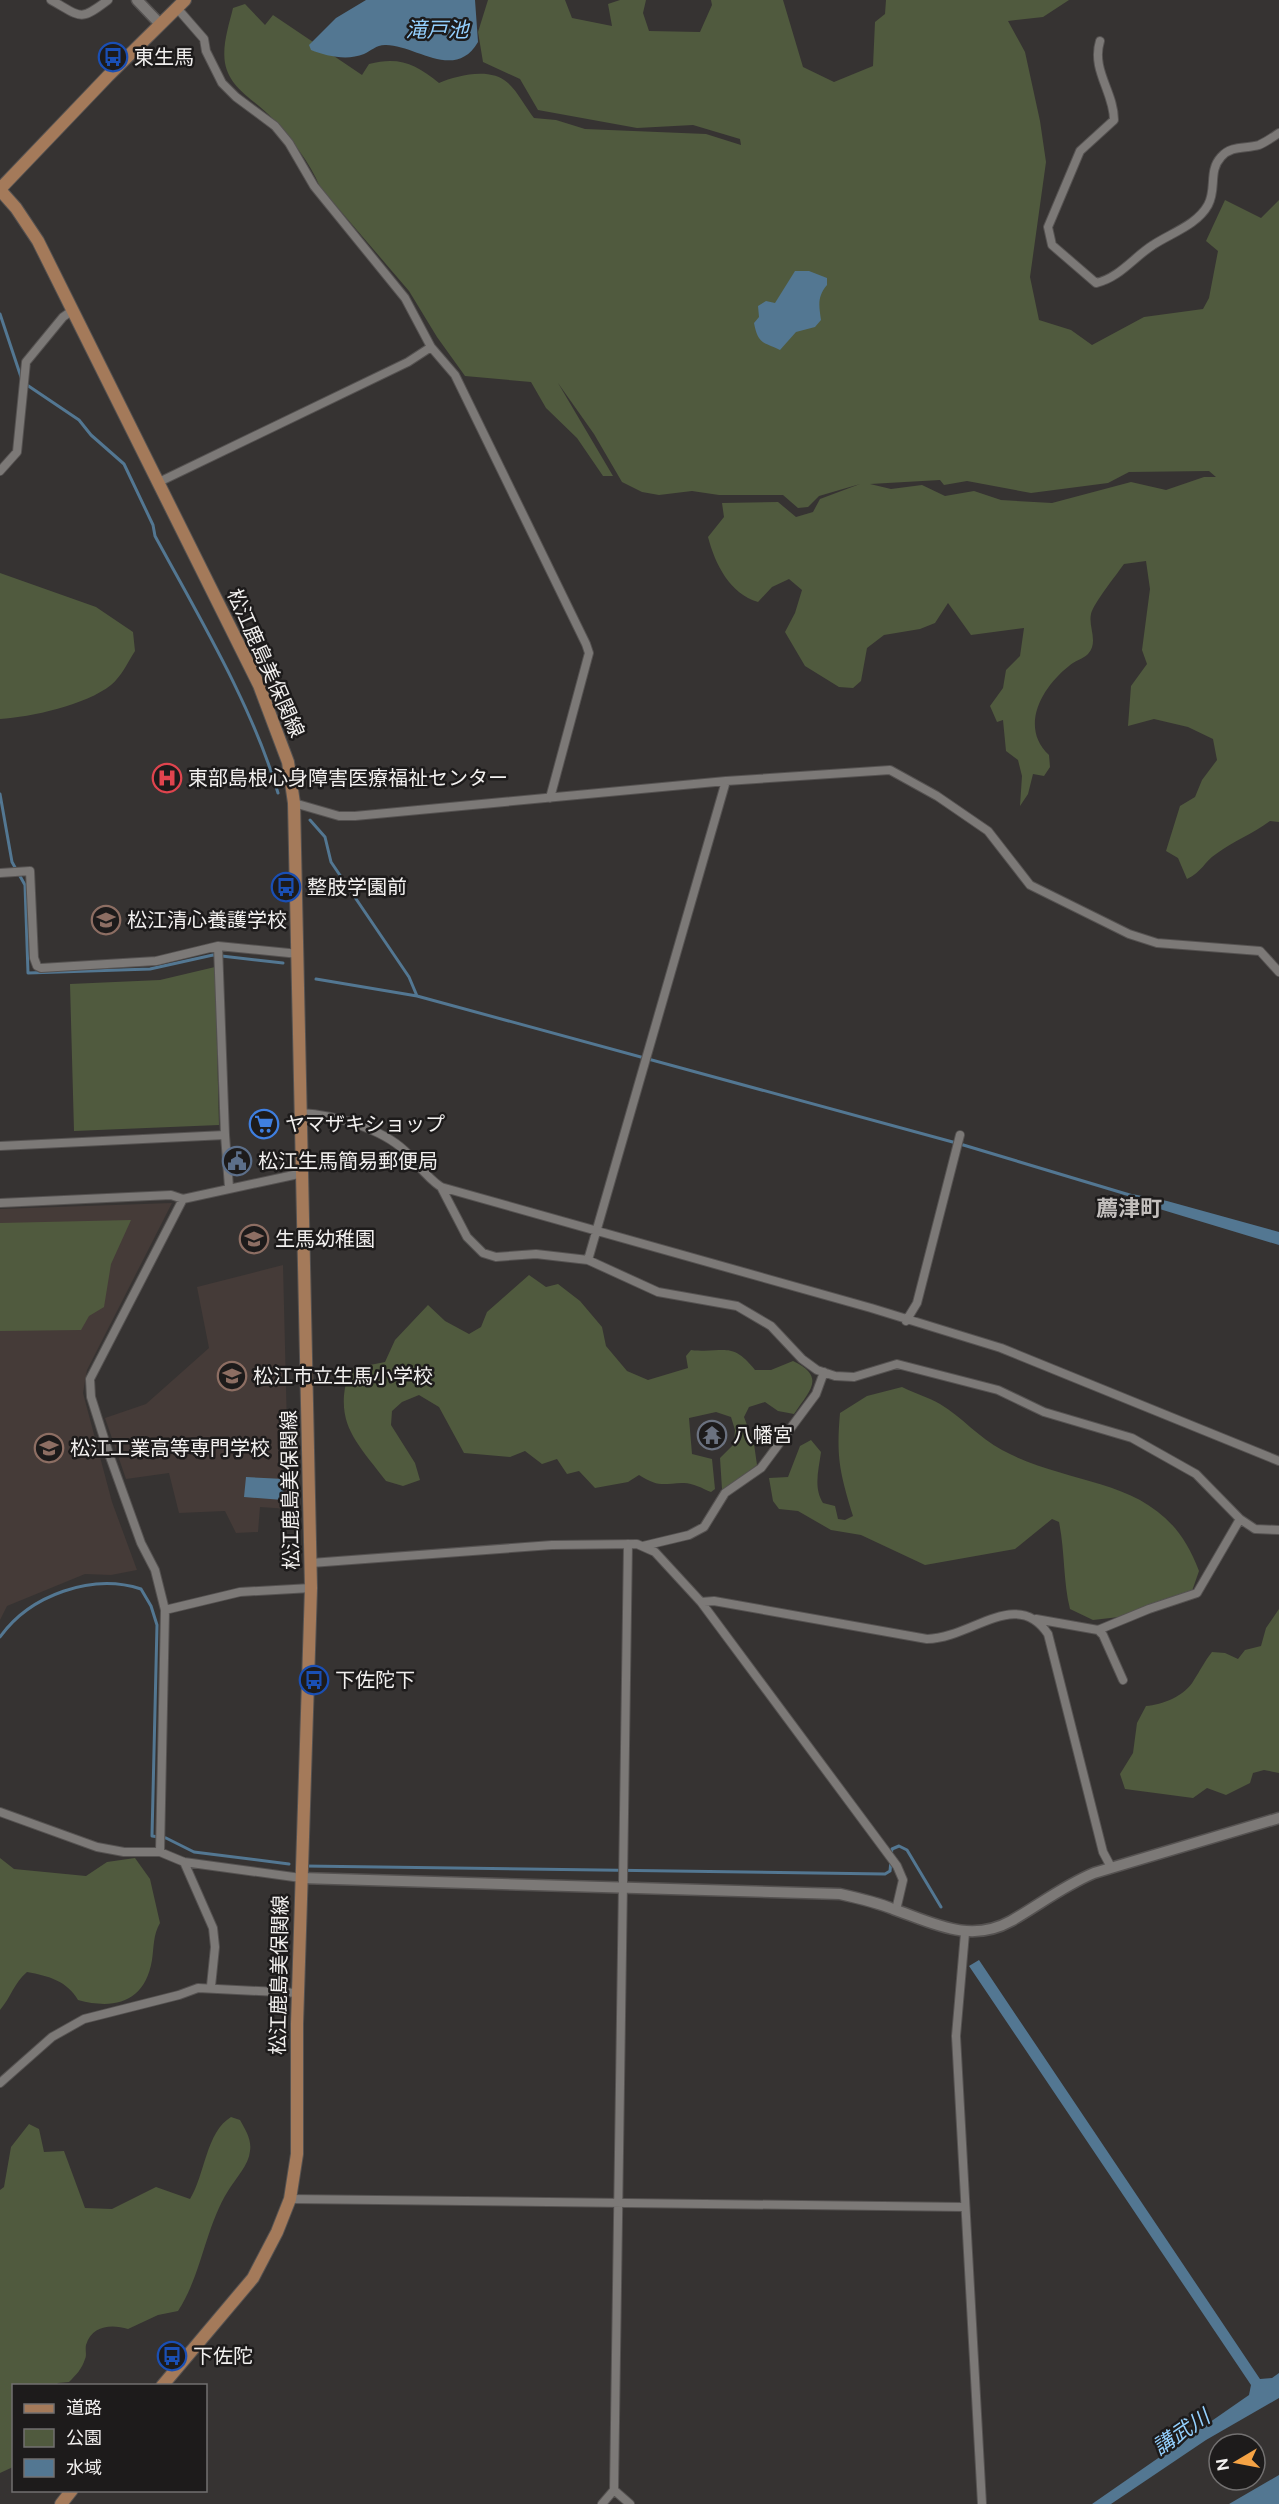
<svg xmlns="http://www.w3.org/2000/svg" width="1279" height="2504" font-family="'Public Sans','Noto Sans JP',sans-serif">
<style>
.built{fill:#453b38}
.green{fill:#505a3e;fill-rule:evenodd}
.water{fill:#537792}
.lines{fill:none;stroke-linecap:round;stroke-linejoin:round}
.stream{stroke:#537792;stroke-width:3}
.street-casing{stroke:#555251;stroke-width:10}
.secondary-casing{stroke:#555251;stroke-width:13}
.primary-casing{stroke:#555251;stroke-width:14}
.street{stroke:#7c7977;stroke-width:8}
.secondary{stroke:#7c7977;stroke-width:10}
.primary{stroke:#a47a5a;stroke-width:12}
.labels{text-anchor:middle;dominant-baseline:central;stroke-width:5;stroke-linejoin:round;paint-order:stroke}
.poi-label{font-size:20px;fill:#f2f0ef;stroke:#1d1b1b;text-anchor:start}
.street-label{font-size:20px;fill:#f2f0ef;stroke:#1d1b1b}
.water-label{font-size:21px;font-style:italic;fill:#94d0fe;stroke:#1d1b1b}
.quarter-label{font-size:22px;font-weight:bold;fill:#c3bfbd;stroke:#1d1b1b}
</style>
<rect width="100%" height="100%" fill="#363332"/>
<!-- built -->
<path class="built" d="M172,1203L87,1370L83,1393L112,1502L137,1570L111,1575L85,1574L7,1606L0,1620V1209Z
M283,1265L289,1509L260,1507L258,1532L236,1533L225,1511L179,1513L169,1473L126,1479L105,1418L146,1404L209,1348L197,1287Z"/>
<!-- green -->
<path class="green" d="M488,0H565L572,18L612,26L608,4L620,0H646L643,13L649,31L700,32L712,5L711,0H783L803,67L834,82L873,66L875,22L885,14L886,0H1069L1043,17L1008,21L1025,52L1040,121L1046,162L1030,277L1039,320L1071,330L1092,345L1144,317L1203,309L1209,298L1218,251L1206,241L1225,200L1261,218L1279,200V822L1270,821C1253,834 1233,841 1216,854C1204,862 1202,872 1187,879L1178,858L1166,851L1180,806L1195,797L1202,780L1217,760L1213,739L1188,727L1154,719L1128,726L1131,686L1147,664L1142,650L1150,589L1146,561L1124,564C1117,574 1093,604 1091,614C1088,627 1099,642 1088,654C1083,659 1074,661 1069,666C1042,687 1019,727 1049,755L1050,767L1044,776L1033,774L1028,794L1020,806L1022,776L1018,760L1006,751L1003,720L997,722L990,706L1003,688L1006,670L1020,656L1024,628L971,635L948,603L935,623L920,629L884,635L867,648L861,681L853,688L839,687L805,666L785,632L795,613L802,590L789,579L772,587L758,602C730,594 715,564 708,537L724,517L722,503L778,502L796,517L813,512L820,499L860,484L819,496L808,507L798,508L783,495H719L692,491L659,495L642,492L622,482L594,434L558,383L613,476H603L577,438L546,408L531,382L465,376L437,337L409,291L320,187C310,162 291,139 273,119C256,100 230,90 225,63C222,45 229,25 233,8L245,4L265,25L273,15L362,75L369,64C399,56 416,64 439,83C458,75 491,67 508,83C518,92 526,108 534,118L556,120L585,129L706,134L741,145L740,139L693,125L637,128L538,110L520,79L483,62L478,32ZM1209,471L1216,477H1204L1166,490L1131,482L1052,503L1001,500L974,491L945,496L922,485L891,489L870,484L940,480L944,485L967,481L1031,493L1108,483L1129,472Z
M0,573L96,607L133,632L135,651C128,662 121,677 111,685C86,705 31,717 0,719Z
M215,967L219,1125L74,1131L70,984L160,980Z
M131,1220L111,1264L104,1307L89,1316L81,1330L0,1331V1223Z
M529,1275L546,1287L558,1284L580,1301L602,1327L606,1346L627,1371L648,1380L688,1368L686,1356L691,1350C724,1354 731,1340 755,1370H771L793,1361C827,1377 809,1391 794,1414L778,1411L765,1402L749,1407L744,1417L754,1444L757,1465L725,1489H722L720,1458L734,1444L735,1430L731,1417L716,1412L689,1418L692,1454L712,1459L715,1489L711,1492C702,1488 691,1482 682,1483C662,1484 658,1487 639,1475L628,1482L595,1488L579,1471L567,1474L557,1459L542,1464L525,1451L510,1457L464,1453L439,1407L419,1395L402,1402L392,1411L391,1425L415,1463L420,1480L403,1486L386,1481C356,1441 332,1422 350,1369L385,1362L395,1340L428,1305L445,1321L469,1334L481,1327L487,1312Z
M902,1387C914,1393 928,1397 940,1404C962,1417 979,1438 1002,1450C1078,1491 1163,1473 1199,1571L1192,1591L1119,1617L1093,1620L1070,1609C1063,1581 1065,1551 1059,1522L1052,1519L1015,1549L925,1565L861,1535L831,1530L798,1511L779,1509L773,1501L769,1478L788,1477L800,1446L811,1440L821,1452C819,1469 813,1487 823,1503L835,1506L838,1519L845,1520L853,1516C840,1473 836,1458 840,1413L867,1396Z
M1279,1609V1773L1264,1770L1253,1773L1250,1783L1226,1795L1207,1788L1193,1798L1125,1789L1120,1774L1133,1753L1137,1723L1146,1706C1162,1705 1185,1696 1194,1680C1200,1671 1204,1662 1212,1652L1225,1653L1238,1659L1245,1650L1261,1646L1266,1628Z
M0,1858L14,1869L86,1876L107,1862L135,1858L150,1879L160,1923C153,1935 154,1947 152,1960C145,2002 115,2010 78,2000C67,1981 49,1976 27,1972C14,1983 11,1997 0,2010Z
M231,2117L240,2120C245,2129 252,2140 250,2151C249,2165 235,2179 228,2191C205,2228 202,2274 178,2311L158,2315L128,2329C112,2324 92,2325 86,2345C85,2350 87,2355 85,2359C82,2369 76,2375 69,2382L58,2383L56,2385L14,2386L13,2467L0,2473V2190L4,2187L11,2147L29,2124L39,2129L44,2152L64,2151L85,2208L112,2209L156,2187L190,2199C205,2175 206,2132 231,2117Z"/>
<!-- water -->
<path class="water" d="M366,0H475L478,42C455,82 414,44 385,45C376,45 371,51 364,54C347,61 326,56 311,50L309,45L336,18Z
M795,271H809L827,278V285C817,297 819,305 821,320L815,327L796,332L780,350C763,342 758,344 754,323L759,317L758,306L766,301L775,303Z
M1132,1194L1167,1201L1279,1232V1245L1133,1201Z
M246,1477L284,1479L283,1500L244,1497Z
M979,1960L1260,2379L1272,2378L1279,2373V2398L1206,2440L1111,2504H1092L1249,2395L1251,2385L969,1966Z
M1279,2475V2504H1229Z"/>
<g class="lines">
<!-- stream -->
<path class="stream" d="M0,314L22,380
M27,385L79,420L91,435L124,464L153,525L155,536C199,617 252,705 278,793
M0,794L12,862L25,885L28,973L150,969L213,955L283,963
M310,820L325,837L331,862L409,977L417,996L960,1144L1133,1196
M316,979L417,996
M0,1637C30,1595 92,1573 141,1589L151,1606L157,1625L152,1836L166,1838L194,1852L289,1864
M891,1855L892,1849L899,1846L907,1850L941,1907
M304,1866L885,1874L890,1871L891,1861"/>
<!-- street casing -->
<g class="street-casing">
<path id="street" d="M51,0C82,17 79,22 108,0
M177,8L204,39L206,51L222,83L236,97L275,126L289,143L314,186L405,298L431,347L455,375L586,644L589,653L550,798
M1100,41C1091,70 1114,92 1114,120L1080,151L1048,227L1052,245L1096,283C1119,278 1134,257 1153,245C1171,233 1197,225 1208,205C1217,189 1208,171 1221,157C1231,145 1246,149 1259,145C1266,142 1273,137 1279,133
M0,471L17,452L26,362L63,317L73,310
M159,482L408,362L431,347
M294,803L339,816H355L726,781L890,770L937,796L988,831L1030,885L1129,934L1157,943L1260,951L1279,972
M0,873L30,871L34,958L37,966L41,968L156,961L218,946L299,954
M218,946L225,1135
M301,1113C334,1115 381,1128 405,1151C417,1163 426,1177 441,1187L871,1308L1001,1348L1279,1461
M0,1146L225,1135L229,1187
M441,1187L467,1237L483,1253L496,1257L536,1254L588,1260L658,1292L737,1306L771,1326L802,1359L817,1370L835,1376L854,1377L897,1364L998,1390L1044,1412L1132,1438L1196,1474L1240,1519L1255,1529L1279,1530
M0,1203L171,1195L183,1199
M588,1260L726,781
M906,1321L917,1303L960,1135
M643,1546L689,1535L704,1527L725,1493L761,1468L816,1394L824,1372
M311,1563L552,1545L637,1544L655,1552L701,1602L897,1866L903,1880L896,1910
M701,1602L714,1601L927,1639C972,1638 1017,1587 1048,1634L1103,1852L1111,1867
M165,1610L240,1592L311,1588
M1036,1619L1098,1630L1103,1635L1123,1680
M1098,1630L1149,1609L1197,1593L1240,1519
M0,1812L97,1847L124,1852H160L184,1862L301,1878
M160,1852L165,1610L155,1570L141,1543L109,1454L91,1397L90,1379L183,1199L303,1173
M184,1862L213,1928L215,1947L211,1986
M965,1933L956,2036L982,2504
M0,2083L52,2037L84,2019L179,1995L198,1988L298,1993
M290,2199L964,2207
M614,2490L630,2504
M602,2504L614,2490L628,1544"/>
</g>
<!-- secondary casing -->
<g class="secondary-casing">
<path id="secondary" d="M137,0L160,24
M301,1878L840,1894C858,1898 876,1902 893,1909C933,1923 970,1944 1011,1921C1039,1905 1063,1886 1094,1873L1279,1818"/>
</g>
<!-- primary casing -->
<g class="primary-casing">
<path id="primary" d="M0,189L108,76L185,0
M0,190L16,208L38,241L259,685L288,762L294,803L311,1588L297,2024V2154L290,2199L277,2232L253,2278L162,2386
M61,2504L72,2490"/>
</g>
<!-- street -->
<use href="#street" class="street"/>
<!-- secondary -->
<use href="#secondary" class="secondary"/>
<!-- primary -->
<use href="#primary" class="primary"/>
</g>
<!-- icons -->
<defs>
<g id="bus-ring" transform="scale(1.5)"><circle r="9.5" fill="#1d1b1b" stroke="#1a4fb4" stroke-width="1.5"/><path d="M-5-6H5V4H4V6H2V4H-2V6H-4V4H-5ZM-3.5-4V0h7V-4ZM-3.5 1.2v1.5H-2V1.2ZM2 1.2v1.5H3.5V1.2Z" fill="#1a4fb4"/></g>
<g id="hospital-ring" transform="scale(1.5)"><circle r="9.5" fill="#1d1b1b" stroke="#e0444e" stroke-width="1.5"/><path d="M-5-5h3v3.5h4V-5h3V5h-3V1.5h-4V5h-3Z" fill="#e0444e"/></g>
<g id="school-ring" transform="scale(1.5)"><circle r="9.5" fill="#1d1b1b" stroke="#8d6e63" stroke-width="1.5"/><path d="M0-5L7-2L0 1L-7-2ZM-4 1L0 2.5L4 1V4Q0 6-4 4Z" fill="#8d6e63"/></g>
<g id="supermarket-ring" transform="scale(1.5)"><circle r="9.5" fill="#1d1b1b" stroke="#3f7fe0" stroke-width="1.5"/><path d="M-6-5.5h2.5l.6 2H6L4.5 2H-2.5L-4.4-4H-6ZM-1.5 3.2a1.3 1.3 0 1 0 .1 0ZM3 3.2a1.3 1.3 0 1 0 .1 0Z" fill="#3f7fe0"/></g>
<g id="civic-ring" transform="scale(1.5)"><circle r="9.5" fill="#1d1b1b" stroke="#5c6f8a" stroke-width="1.5"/><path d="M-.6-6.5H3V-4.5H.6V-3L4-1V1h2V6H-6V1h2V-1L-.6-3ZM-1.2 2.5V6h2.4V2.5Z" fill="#5c6f8a"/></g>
<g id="temple-ring" transform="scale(1.5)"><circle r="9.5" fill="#1d1b1b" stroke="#6b7280" stroke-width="1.5"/><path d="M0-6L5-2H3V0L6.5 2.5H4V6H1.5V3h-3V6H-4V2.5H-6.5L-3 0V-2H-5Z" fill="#6b7280"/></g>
<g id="university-ring" transform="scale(1.5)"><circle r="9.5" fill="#1d1b1b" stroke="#8d6e63" stroke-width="1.5"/><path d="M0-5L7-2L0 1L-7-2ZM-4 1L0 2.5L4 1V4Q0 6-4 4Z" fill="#8d6e63"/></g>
</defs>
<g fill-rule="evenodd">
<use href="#bus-ring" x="113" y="57"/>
<use href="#hospital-ring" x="167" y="778"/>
<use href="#bus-ring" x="286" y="887"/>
<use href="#school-ring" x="106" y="920"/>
<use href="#supermarket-ring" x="264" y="1124"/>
<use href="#civic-ring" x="237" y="1161"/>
<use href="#school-ring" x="254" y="1239"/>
<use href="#school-ring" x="232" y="1376"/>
<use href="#temple-ring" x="712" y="1435"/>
<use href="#university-ring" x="49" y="1448"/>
<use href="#bus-ring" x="314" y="1680"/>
<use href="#bus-ring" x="172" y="2356"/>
</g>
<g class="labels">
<!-- poi labels -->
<g class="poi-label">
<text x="134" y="57">東生馬</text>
<text x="188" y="778">東部島根心身障害医療福祉センター</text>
<text x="307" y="887">整肢学園前</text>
<text x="127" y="920">松江清心養護学校</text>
<text x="285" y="1124">ヤマザキショップ</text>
<text x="258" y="1161">松江生馬簡易郵便局</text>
<text x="275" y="1239">生馬幼稚園</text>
<text x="253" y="1376">松江市立生馬小学校</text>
<text x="733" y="1435">八幡宮</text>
<text x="70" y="1448">松江工業高等専門学校</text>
<text x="335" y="1680">下佐陀下</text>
<text x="193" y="2356">下佐陀</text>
</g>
<!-- street labels -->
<g class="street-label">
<text transform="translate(266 663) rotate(66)">松江鹿島美保関線</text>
<text transform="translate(290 1490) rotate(-91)">松江鹿島美保関線</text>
<text transform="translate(279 1975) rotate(-89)">松江鹿島美保関線</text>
</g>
<!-- water labels -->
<g class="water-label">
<text x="437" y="29">滝戸池</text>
<text transform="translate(1181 2432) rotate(-34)">講武川</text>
</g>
<!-- quarter labels -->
<g class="quarter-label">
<text x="1129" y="1208">薦津町</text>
</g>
</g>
<!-- legend -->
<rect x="12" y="2384" width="195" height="108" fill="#1d1b1b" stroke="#727070" stroke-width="1.5"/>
<rect x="24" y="2404" width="30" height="9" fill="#a47a5a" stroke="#727070" stroke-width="1.5"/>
<text x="66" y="2414" font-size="18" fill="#f2f0ef">道路</text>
<rect x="24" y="2429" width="30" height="18" fill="#505a3e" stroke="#727070" stroke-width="1.5"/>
<text x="66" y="2444" font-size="18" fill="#f2f0ef">公園</text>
<rect x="24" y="2459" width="30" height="18" fill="#537792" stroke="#727070" stroke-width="1.5"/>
<text x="66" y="2474" font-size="18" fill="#f2f0ef">水域</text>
<!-- north arrow -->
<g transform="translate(1237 2462) rotate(260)"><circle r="28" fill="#1d1b1b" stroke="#727070" stroke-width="1.5"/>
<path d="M0-4.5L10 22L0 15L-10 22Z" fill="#f5a345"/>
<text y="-9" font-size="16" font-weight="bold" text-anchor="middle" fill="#f2f0ef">N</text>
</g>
</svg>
